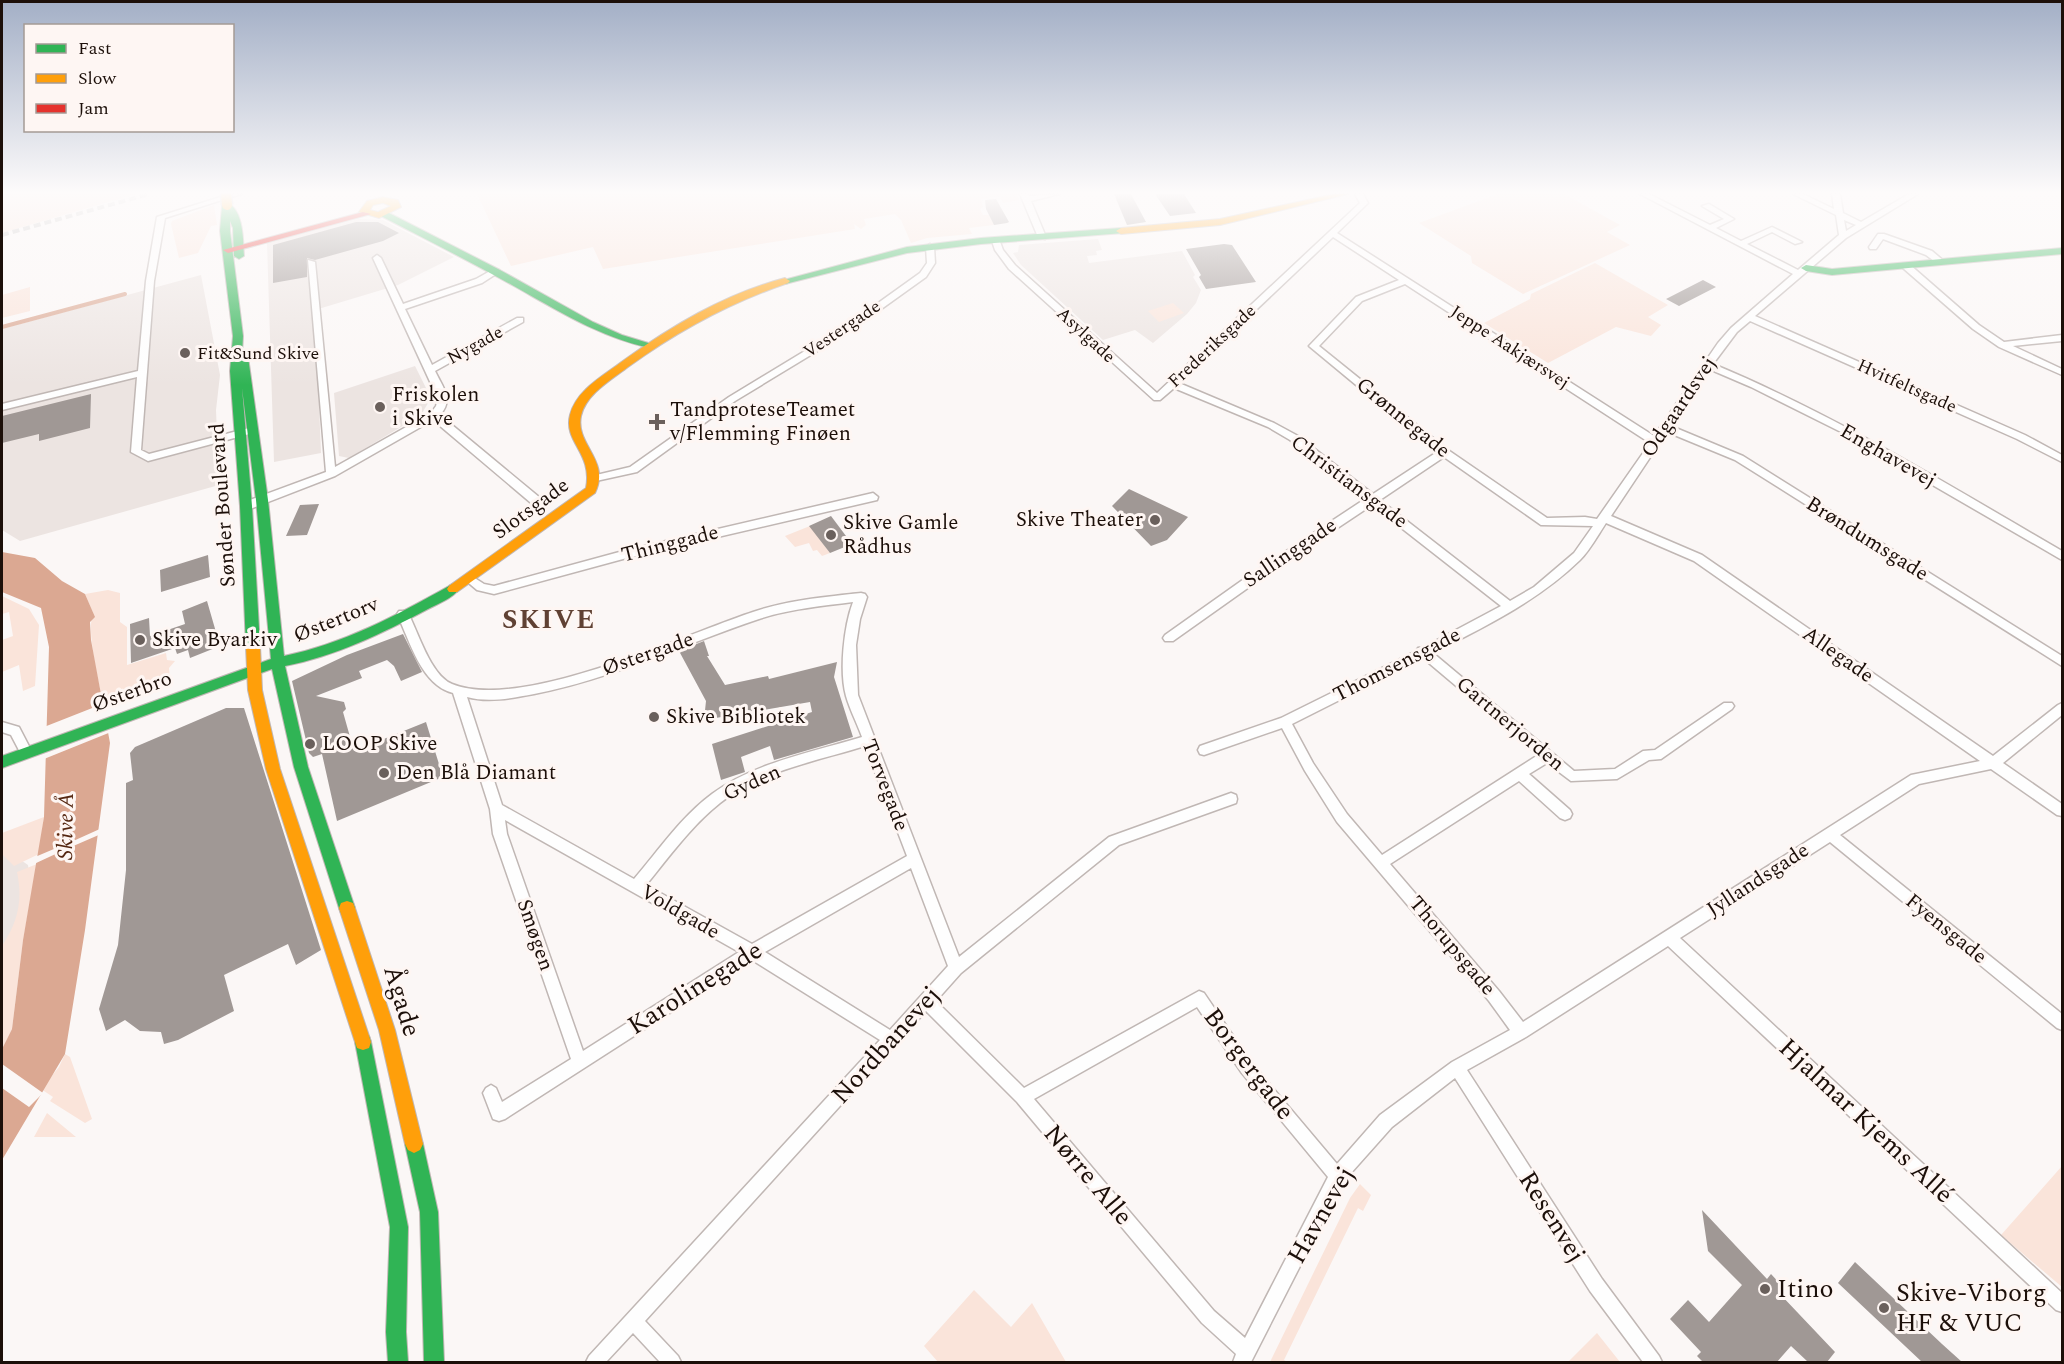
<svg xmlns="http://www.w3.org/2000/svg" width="2064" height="1364" font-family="Spectral,serif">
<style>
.built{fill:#ece4e1}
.green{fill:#fae4da}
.water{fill:#dba892}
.pier{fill:#fbf7f6}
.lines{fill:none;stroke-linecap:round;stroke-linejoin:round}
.stream{stroke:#dba892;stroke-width:4}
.building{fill:#a09895}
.street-casing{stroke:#c0b7b4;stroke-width:3}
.fast-casing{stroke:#c0b7b4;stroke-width:2}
.slow-casing{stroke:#c0b7b4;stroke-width:2}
.jam-casing{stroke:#c0b7b4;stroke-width:2}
.street{fill:#fefefe;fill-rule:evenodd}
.fast{fill:#30b455;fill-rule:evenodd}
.slow{fill:#ff9f0a;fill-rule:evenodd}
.jam{fill:#e5322d;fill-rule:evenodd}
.rail{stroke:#c2c0bf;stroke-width:4;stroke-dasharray:7 4;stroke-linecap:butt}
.slow-bridge-casing{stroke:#c0b7b4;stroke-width:13;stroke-linecap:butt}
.slow-bridge{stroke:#ff9f0a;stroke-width:10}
.poi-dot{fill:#6a605c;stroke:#fef6f3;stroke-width:2}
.labels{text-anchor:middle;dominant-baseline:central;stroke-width:6;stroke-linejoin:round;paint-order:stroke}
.far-street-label{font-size:18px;fill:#1c0f09;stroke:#fef6f3}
.far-poi-label{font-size:18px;fill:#1c0f09;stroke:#fef6f3;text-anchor:start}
.poi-label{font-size:21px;fill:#1c0f09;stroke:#fef6f3;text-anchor:start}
.street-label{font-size:21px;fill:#1c0f09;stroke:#fef6f3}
.water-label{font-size:22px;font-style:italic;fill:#542610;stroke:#fef6f3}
.near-street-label{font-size:26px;fill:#1c0f09;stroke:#fef6f3}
.near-poi-label{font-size:26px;fill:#1c0f09;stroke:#fef6f3;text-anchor:start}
.district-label{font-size:27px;font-weight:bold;letter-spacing:1.5px;fill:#604133;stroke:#fef6f3}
</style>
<rect width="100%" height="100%" fill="#fbf7f6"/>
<!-- built -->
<path class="built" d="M358,219L383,220L454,257L398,285L315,310L321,453L274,462L267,243Z
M1098,239L1102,250L1096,251L1097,255L1087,256L1089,263L1182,251L1195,275L1193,277L1201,290L1196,303L1187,314L1153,343L1135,330L1103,340L1021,265L1013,253L1018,252L1019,245Z
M201,275L220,375L216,410L219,485L20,541L2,530V329Z
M415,366L431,398L421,415L349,458L339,456L334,393Z
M2,833L9,852L28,865L31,888L2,953Z"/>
<!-- green -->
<path class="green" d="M2,194H136L2,233Z
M477,194H1017L1019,200L1003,203L1000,196L981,199L983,207L980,209L983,215H989L994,225L969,228L972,234L927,238L911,243L901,220L895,214L864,219L866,225L861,229L854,224L855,229L603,269L593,247L511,266Z
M1498,194H1564L1620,225L1607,232L1630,245L1523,294L1472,263L1471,256L1419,223Z
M214,205L217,225L211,226L198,253L179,258L171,224L172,221Z
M1595,263L1668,305L1648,317L1661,325L1651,336L1616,327L1548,363L1484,323L1530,299L1531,294Z
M30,287V311L2,318V295Z
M1173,303L1184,313L1159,322L1148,311Z
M810,526L830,553L822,556L817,550L813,551L809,543L795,547L785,536Z
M108,590L120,593V622L127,627V665L166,653L167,660L175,661L169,668L170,679L103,704C99,681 86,632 93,613L85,594Z
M2,596L29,609L39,625L35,686L23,691L19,665L2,672V640L13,636L9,612L2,614Z
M44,817L39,854L14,866L2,854V833Z
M37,864L23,940L12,1029L2,1049V946C18,922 23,900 17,872Z
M65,1054L70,1057L92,1119L85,1123L50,1101L53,1097L41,1089L59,1067Z
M47,1113L76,1137H34Z
M2062,1166V1287L2001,1235Z
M1360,1184L1371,1195L1363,1211L1358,1208L1284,1360L1287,1362H1270L1350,1198Z
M974,1290L1011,1327L1032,1303L1066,1362H938L924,1346Z
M1597,1333L1620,1362H1568Z"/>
<!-- water -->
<path class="water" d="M2,552L35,558L62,581L85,594L95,617L90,622L91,640L110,743L85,930L65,1054L2,1160V1049L12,1029L23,940L44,817L49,647L41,608L2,592Z"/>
<!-- pier -->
<path class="pier" d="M105,703L111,732L44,759V727Z
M102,828L101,834L71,847L67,852L62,851L34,864L35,857L61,846L65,841L71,842Z
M2,1064L43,1093L29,1107L2,1088Z"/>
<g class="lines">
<!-- stream -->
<path class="stream" d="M2,327L125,294"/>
</g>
<!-- building -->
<path class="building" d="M1114,194H1131L1146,222L1127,225Z
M1155,194H1184L1196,213L1170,216Z
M996,199L1009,222L1007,223L994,225L986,209L985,200Z
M356,222H378L399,233L383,241L315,260L307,258V277L273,283V245Z
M1224,244L1232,245L1256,282L1206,289L1199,277L1201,275L1186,249Z
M1703,280L1716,287L1679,306L1666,299Z
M91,394L90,428L39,441V434L2,443V416Z
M1129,489L1188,517L1167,540L1151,546L1112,506Z
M319,504L307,535L286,536L300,505Z
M831,516L852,544L830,553L809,526Z
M208,555L210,577L161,592L160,570Z
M207,601L220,646L190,658L188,650L177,654L175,648L131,663L130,624L149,618L150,636L185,624L182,611Z
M403,634L422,672L401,681L394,666L387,660L359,671L362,678L316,696L344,702L346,709L343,712L354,751L426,722L443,777L337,821L322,754L313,757L309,753L292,681L347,655Z
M704,641L709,656H707L725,685L768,676L769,679L837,662L834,677L853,737L774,760L770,746L741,757L745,772L721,780L712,744L812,712L810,702L704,720L706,701L679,651Z
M226,708H244L321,950L296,965L288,944L224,975L234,1011L178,1040L164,1044L161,1032L140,1031L125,1020L106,1031L99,1009L118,945L126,870V783L133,780L130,753L135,747Z
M1702,1210L1767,1279L1771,1274L1785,1289L1780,1294L1835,1352L1827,1362H1808L1791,1346L1777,1362H1703L1697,1356L1701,1352L1670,1319L1688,1300L1709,1322L1742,1285L1708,1251Z
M1855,1262L1942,1344L1962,1362H1922L1838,1283Z"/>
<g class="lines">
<!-- street casing -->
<g class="street-casing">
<path id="street" d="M230,194H241L165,218L154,281L141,450L149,454L249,428L253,429V433L148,461L131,452L137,377L2,410V404L138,371L146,281L157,217Z
M1020,194H1028L1029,196L1059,194L1031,201L1046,237L1045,239L1038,237Z
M1355,194H1363L1368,203L1337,233L1654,436L1718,343L1731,328L1793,274L1640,194H1649L1710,225L1724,219L1702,206L1709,204L1734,219L1716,228L1741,241L1772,227L1802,242L1795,244L1772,232L1747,244L1798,270L1839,235L1836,215L1793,194H1803L1834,209L1832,194H1840L1843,213L1861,222L1909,194H1918L1846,238L1755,316L2025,435L2062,455V462L2017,439L1750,321L1737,332L1713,364C1836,415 1948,485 2062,551V560L1841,432L1751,387L1709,369L1671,426L1743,456L2062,656V666L1735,460L1667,432L1611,516L1702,555L1993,756L2058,705L2062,703V715L2003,763L2062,804V816L2057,815L1991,769L1919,784L1840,835L2062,1014V1030L2057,1028L1830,842L1680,938L2062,1293V1312L2056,1310L1668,946L1526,1037L1467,1070L1602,1279L1659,1356L1662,1362H1643L1590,1291L1455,1078L1392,1127L1343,1182L1251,1362H1233L1236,1354L1202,1323L1017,1102L926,1011L645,1321L678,1356L681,1362H660L633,1333L606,1362H586L589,1356L880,1040L752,960L505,1119L499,1121L493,1119L483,1093L486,1088L491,1085L496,1088L502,1102L571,1059L493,834L490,809L453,693C421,685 410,641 397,614L399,611H407C418,631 430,675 452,684C521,712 683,635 753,612C788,600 825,597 861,593L865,594L867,597L860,619L856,645L858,695L959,957L1109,837L1231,793L1236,795L1237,799L1236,803L1119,845L961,973L936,1001L1024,1088L1199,991L1204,993L1251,1062L1337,1164L1380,1115L1452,1062L1510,1030L1489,1001L1337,822L1305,771L1282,728L1204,755L1200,754L1198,750L1200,746L1281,718L1416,651L1418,648L1424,647L1501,606L1372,505L1252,585L1173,641H1165L1163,638L1165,635L1244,579L1365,499L1290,440L1268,427L1174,388L1160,400H1154L1009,269L995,250L992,241L999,239L1003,250L1015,265L1157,393L1360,203ZM1844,220L1856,225L1846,231ZM1333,237L1399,280L1356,297L1309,346L1437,452L1373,494L1298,436L1274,423L1179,383ZM1405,284L1650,443L1597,519L1585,517L1547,518L1448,450L1319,346L1362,301ZM1444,457L1541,525L1593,526L1574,553L1534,587L1510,601L1380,500ZM1606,523L1694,561L1980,761L1911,775L1523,1022L1499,991L1390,864L1519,781L1560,818L1565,820L1570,818L1572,814L1570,810L1529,774L1547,763L1571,781L1617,779L1649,760L1661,759L1732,709L1734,706L1732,703H1724L1655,750L1643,751L1615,769L1574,771L1433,653C1484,627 1538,601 1580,560C1590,550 1598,535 1606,523ZM853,602C844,626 839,671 846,696C850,710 857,723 862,737C812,752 754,763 712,794C681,817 659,850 634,879L502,805L467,697C488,703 513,698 534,694C612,679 684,644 759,619C789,609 822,606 853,602ZM1423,658L1538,755L1382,855L1347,814L1313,763L1292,724ZM865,746L907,856L752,944L646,885C669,857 691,826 720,803C760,771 817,761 865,746ZM505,820L739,952L583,1051L507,834ZM911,868L948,966L890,1030L765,952ZM1197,1007L1241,1072L1328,1177L1245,1338L1214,1311L1034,1099Z
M1878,234H1884L1932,251L1945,262L1938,264L1926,255L1883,239L1876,249H1870L1869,247Z
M930,244L934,247L935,263L926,277L852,330L735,401L637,472L596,481L592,480L591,478L592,476L630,467L729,397L846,326L920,273L927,263L926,247Z
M377,255L381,258L403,304L476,279L492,270L499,272L482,283L405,309L432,365L517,318H523V322L435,371C443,388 454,399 440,415L545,502L546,505L545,508H537L433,420L335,476L250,509H242L241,506L242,503L326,472L308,260L315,262L335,467L431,413L436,406L438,399L373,258Z
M1903,264H1909L1979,325L2004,342L2062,335V341L2013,346L2062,369V375L1999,347L1973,329L1903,268Z
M873,493L878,497L877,500L623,559L494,594L477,590L464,579L470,575L484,584L494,586L623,551Z
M2,722L19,727L32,752L30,756L26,757L22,756L11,735L2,732Z"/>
</g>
<!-- fast casing -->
<g class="fast-casing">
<path id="fast" d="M227,202C244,211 243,240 244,256L239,259L234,256L233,228L230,221V231L243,336L242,354L248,357L268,500L284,656C343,644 397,615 449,586L453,584L459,589C453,598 438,604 428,609C383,633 336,656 285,666L308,767L355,908L353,913L347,915L341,913L339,908L294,767L272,669L2,768V756L271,659L256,500L242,388L252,506L260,646L253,651L246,646L240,506L230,371L233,336L220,231L222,205Z
M381,212H387L500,270L593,322L622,335L655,345L650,348C599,337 557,310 512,285C469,261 425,239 381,216Z
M1121,228L1126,231L1124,233L981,244L907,253L785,284L780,281L907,247L981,238Z
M2062,248V254L1832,275L1806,271L1801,268L1806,265L1832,269Z
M363,1034L369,1036L371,1042L408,1227L406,1332L408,1362H388L386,1332L390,1227L355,1042L357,1036Z
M414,1135L420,1138L423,1144L438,1212L444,1362H424L420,1212L405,1144L408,1138Z"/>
</g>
<!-- slow casing -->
<g class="slow-casing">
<path id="slow" d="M1334,194H1348L1220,225L1121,234L1116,231L1121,228L1220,219Z
M383,197L398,200L401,207L379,218L359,212L367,201ZM383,203L391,206L378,212L370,210L373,205Z
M785,278L790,281L788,283C729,303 678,331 628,367C611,380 586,394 581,416C575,445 611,460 595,493L457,592H449L447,589L449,586L586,488C593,453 563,442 570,415C576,391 601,377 620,363C670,327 724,294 785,278Z
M253,641L260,646L262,690L280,769L371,1042L369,1048L363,1050L357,1048L355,1042L266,769L248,690L246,646Z
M347,901L353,903L355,908L395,1030L423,1144L420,1150L414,1153L408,1150L405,1144L379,1030L339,908L341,903Z"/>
</g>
<!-- jam casing -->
<g class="jam-casing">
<path id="jam" d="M363,212L371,214L228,253L223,250Z"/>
</g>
<!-- street -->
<use href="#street" class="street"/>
<!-- fast -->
<use href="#fast" class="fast"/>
<!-- slow -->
<use href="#slow" class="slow"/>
<!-- jam -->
<use href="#jam" class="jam"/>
<!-- rail -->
<path class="rail" d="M2,235L149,194"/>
<!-- slow-bridge casing -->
<g class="slow-bridge-casing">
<path id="slow-bridge" d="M226,194L227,205"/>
</g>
<!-- slow-bridge -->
<use href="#slow-bridge" class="slow-bridge"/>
</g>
<!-- sky -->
<linearGradient id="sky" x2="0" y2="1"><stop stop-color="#a3afc6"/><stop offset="0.5" stop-color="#fdfbfb"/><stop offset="1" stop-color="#fdfbfb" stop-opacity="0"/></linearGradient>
<rect width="2064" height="385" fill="url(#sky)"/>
<!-- markers -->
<g class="poi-dot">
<circle cx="185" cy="353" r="6"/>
<circle cx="380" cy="407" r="6"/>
<path d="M654 413h6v6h6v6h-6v6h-6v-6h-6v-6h6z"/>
<circle cx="1155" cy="520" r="6"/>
<circle cx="831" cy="535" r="6"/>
<circle cx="140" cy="640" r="6"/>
<circle cx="654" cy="717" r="6"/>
<circle cx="310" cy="744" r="6"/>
<circle cx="384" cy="773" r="6"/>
<circle cx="1765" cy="1289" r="6"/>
<circle cx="1884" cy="1308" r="6"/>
</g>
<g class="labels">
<!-- far-street labels -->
<g class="far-street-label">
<text transform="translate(842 329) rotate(-34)">Vestergade</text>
<text transform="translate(1086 335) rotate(43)">Asylgade</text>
<text transform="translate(475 345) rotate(-29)">Nygade</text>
<text transform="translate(1212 346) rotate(-43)">Frederiksgade</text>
<text transform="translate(1510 347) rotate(33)">Jeppe Aakjærsvej</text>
<text transform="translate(1907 386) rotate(24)">Hvitfeltsgade</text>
</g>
<!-- far-poi labels -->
<g class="far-poi-label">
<text x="197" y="353">Fit&amp;Sund Skive</text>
</g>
<!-- poi labels -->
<g class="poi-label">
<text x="392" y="395">Friskolen<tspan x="392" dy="24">i Skive</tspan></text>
<text x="670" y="410">TandproteseTeamet<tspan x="670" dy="24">v/Flemming Finøen</tspan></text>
<text x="1143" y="520" text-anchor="end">Skive Theater</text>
<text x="843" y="523">Skive Gamle<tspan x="843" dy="24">Rådhus</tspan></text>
<text x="152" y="640">Skive Byarkiv</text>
<text x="666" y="717">Skive Bibliotek</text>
<text x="322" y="744">LOOP Skive</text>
<text x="396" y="773">Den Blå Diamant</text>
</g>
<!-- street labels -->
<g class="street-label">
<text transform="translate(1679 407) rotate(-56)">Odgaardsvej</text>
<text transform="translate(1403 418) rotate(39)">Grønnegade</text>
<text transform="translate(1888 456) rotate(30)">Enghavevej</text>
<text transform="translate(1349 482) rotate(37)">Christiansgade</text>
<text transform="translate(223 505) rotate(-94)">Sønder Boulevard</text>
<text transform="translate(531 509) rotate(-36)">Slotsgade</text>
<text transform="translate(1867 539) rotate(32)">Brøndumsgade</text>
<text transform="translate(670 544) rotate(-14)">Thinggade</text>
<text transform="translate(1290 553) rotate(-34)">Sallinggade</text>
<text transform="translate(336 620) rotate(-22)">Østertorv</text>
<text transform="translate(648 654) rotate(-19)">Østergade</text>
<text transform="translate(1838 655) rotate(35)">Allegade</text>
<text transform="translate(1397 665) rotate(-27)">Thomsensgade</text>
<text transform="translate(132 692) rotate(-20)">Østerbro</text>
<text transform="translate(1510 724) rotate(40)">Gartnerjorden</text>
<text transform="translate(752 783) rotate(-24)">Gyden</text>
<text transform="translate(885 785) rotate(69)">Torvegade</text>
<text transform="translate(1758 880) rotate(-33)">Jyllandsgade</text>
<text transform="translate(680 912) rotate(30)">Voldgade</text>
<text transform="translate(1946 929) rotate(39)">Fyensgade</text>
<text transform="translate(535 935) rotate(71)">Smøgen</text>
<text transform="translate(1452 946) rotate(50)">Thorupsgade</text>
</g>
<!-- water labels -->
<g class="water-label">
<text transform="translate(66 826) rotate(-89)">Skive Å</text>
</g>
<!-- near-street labels -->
<g class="near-street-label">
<text transform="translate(695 988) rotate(-32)">Karolinegade</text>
<text transform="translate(402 1001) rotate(73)">Ågade</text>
<text transform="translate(886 1045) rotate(-48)">Nordbanevej</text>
<text transform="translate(1249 1064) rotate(53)">Borgergade</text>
<text transform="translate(1866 1121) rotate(43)">Hjalmar Kjems Allé</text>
<text transform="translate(1088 1175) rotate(50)">Nørre Alle</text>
<text transform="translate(1321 1215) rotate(-60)">Havnevej</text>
<text transform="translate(1552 1217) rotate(58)">Resenvej</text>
</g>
<!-- near-poi labels -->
<g class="near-poi-label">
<text x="1777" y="1289">Itino</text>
<text x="1896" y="1293">Skive-Viborg<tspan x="1896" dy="30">HF &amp; VUC</tspan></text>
</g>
<!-- district labels -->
<g class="district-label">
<text x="549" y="620">SKIVE</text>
</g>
</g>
<!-- border -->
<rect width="2064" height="1364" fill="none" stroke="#1c0f09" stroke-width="6"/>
<!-- legend -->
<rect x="24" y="24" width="210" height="108" fill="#fef6f3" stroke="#a49a95" stroke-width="1.5"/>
<rect x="36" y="44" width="30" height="9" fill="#30b455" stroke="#a49a95" stroke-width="1.5"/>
<text x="78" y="54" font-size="18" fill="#1c0f09">Fast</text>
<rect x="36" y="74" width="30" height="9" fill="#ff9f0a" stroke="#a49a95" stroke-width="1.5"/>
<text x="78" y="84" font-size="18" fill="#1c0f09">Slow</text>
<rect x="36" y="104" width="30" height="9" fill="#e5322d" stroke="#a49a95" stroke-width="1.5"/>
<text x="78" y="114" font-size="18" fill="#1c0f09">Jam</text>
</svg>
